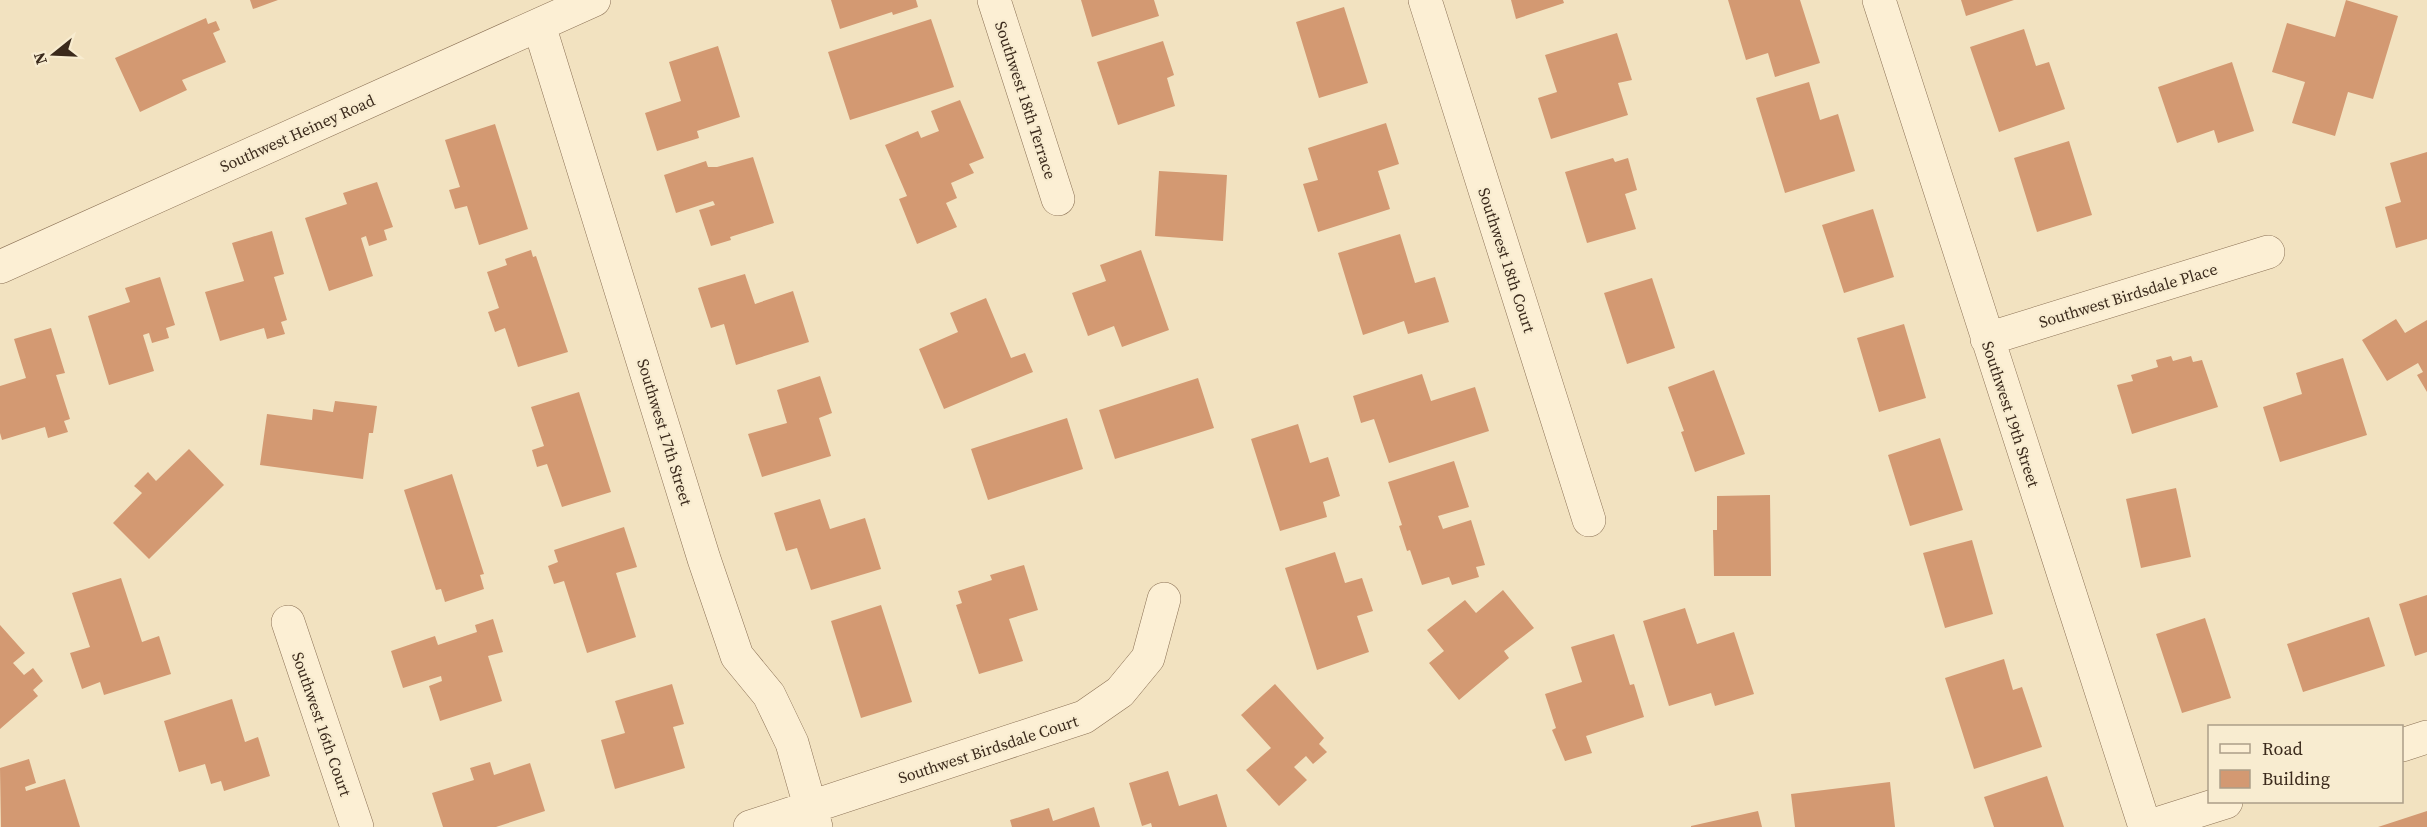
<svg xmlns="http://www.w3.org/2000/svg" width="2427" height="827" font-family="'Source Serif 4',serif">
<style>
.building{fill:#d39972}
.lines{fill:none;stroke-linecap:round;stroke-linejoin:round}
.minor-casing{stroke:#8c7256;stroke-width:34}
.minor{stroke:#fcefd4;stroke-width:33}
.labels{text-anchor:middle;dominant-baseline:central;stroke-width:4.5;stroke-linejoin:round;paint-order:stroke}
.street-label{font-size:16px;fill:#3b2a1c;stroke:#f8ecd0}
</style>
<rect width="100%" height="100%" fill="#f2e2c0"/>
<!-- building -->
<path class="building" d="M250,0H278L253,9Z
M831,0H916L918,7L893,15L892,12L840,29Z
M1081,0H1154L1159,16L1092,37Z
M1511,0H1563L1564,3L1516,19Z
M1728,0H1800L1820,63L1775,77L1768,53L1746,60Z
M1961,0H2014L1966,16Z
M2346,0L2398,16L2373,99L2348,92L2335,136L2292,123L2305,82L2272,72L2287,23L2335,37Z
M1344,7L1368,83L1319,98L1296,22Z
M206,18L208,24L216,21L220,30L213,33L226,62L182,80L187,90L140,112L115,58Z
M931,19L954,87L850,120L828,52Z
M2024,29L2036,66L2049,62L2065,109L1999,132L1970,47Z
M1617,33L1632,80L1618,83L1628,115L1551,139L1538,98L1557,92L1545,55Z
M1163,41L1174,75L1167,78L1175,106L1118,125L1097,62Z
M718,46L740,117L697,131L699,138L657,151L645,113L681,101L669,62Z
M2232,62L2254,131L2218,143L2214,130L2177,143L2158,87Z
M1809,82L1820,120L1838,114L1855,171L1785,193L1756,98Z
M960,100L984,158L969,164L974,173L951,183L957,198L946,203L957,227L917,244L899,199L907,196L885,145L918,131L921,138L939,131L931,111Z
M1386,123L1399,164L1378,171L1390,209L1318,232L1303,184L1318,180L1308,148Z
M495,124L528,229L479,245L467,206L455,209L449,190L460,187L445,140Z
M2069,141L2092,215L2037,232L2014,158Z
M2427,152V239L2396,248L2385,207L2401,202L2390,163Z
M753,157L774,223L730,237L731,240L711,246L699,210L715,205L713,201L676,213L664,175L706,161L708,167H717Z
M1613,158L1615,162L1628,158L1637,190L1625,194L1636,229L1587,243L1565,172Z
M1159,171L1227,175L1223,241L1155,236Z
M377,182L393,227L384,230L387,240L369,246L366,236L361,238L373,276L329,291L305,218L347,204L343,193Z
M1873,209L1894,277L1844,293L1822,225Z
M272,231L284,274L274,277L287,320L281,322L285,334L267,339L264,328L220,341L205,292L244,281L232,243Z
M1400,234L1415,283L1435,277L1449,322L1408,334L1404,321L1363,335L1338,253Z
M531,250L533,257L536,256L568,352L518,367L505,328L495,332L488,312L499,308L487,272L507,265L505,259Z
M1141,250L1169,330L1122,347L1114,326L1088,336L1072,293L1106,281L1100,265Z
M745,274L755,304L793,291L809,342L736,365L724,324L711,328L698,288Z
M160,277L175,325L166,328L169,338L152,343L149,333L143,335L154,371L109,385L88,316L130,302L125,288Z
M1652,278L1675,348L1627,364L1604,293Z
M986,298L1011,358L1025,353L1033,372L944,409L919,349L958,332L950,313Z
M2396,319L2405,333L2427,320V392L2417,375L2423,372L2418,363L2387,381L2362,340Z
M1904,324L1926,398L1879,412L1857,338Z
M51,328L65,373L56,375L70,419L64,421L68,432L48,438L45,427L2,440L0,433V386L26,378L14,339Z
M2171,356L2173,361L2191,356L2193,362L2202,360L2218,407L2132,434L2117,385L2133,381L2131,375L2158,367L2156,360Z
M2343,358L2367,435L2280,462L2263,407L2302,394L2296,373Z
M1714,370L1745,454L1695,472L1681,432L1684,431L1668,387Z
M1422,374L1431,401L1475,387L1489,431L1389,463L1374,419L1361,423L1353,396Z
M820,376L832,413L819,418L831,456L762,477L748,434L787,423L777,390Z
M1198,378L1214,428L1115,459L1099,410Z
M579,392L611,492L562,507L547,464L537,467L532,450L544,446L531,407Z
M335,401L377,406L373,433H369L363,479L260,465L267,414L312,420L313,409L333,412Z
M1067,418L1083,469L988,500L971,449Z
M1298,424L1310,463L1328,457L1340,496L1323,502L1327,517L1280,531L1251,439Z
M1940,438L1963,510L1910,526L1888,455Z
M189,449L224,485L149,559L113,523L142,493L134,486L148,472L156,481Z
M1454,461L1469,507L1438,516L1443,529L1471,520L1485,565L1476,567L1479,577L1452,585L1449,577L1422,585L1410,550L1407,551L1399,526L1402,525L1388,482Z
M452,474L484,574L480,575L484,589L445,602L441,589L436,590L404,490Z
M2176,488L2191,557L2141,568L2126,499Z
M1770,495L1771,576H1714L1713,530H1717V496Z
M820,499L830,529L865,518L881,569L811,590L797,548L786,551L774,513Z
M624,527L637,567L616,573L636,637L587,653L564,581L554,584L548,566L558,562L554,550Z
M1972,540L1993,614L1945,628L1923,553Z
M1335,552L1345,583L1362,578L1373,611L1357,616L1369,652L1317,670L1285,568Z
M1024,565L1038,610L1009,619L1023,661L979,674L956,605L962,603L958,591L992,580L990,575Z
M121,578L142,642L159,636L171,674L104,695L100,682L82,689L70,653L90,647L72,593Z
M1503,590L1534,628L1504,651L1509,658L1459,700L1429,663L1444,651L1427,630L1465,600L1476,613Z
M2427,595V652L2415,656L2399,604Z
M881,605L912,702L861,718L831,621Z
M1685,608L1697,644L1734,632L1754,694L1715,706L1711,693L1669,706L1643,621Z
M2369,617L2385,666L2303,692L2287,644Z
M2205,618L2231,698L2182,713L2156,634Z
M493,619L503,652L488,656L502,701L440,721L429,686L442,681L441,676L403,688L391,651L435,636L438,645L477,632L475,625Z
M0,625L25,653L13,663L24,675L33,668L43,681L33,690L38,696L0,729Z
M1614,634L1630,685L1634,684L1644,717L1586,736L1592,753L1565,761L1552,730L1556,728L1545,694L1582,682L1571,647Z
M2004,659L2013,690L2022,687L2042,747L1974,769L1945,678Z
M672,684L684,724L673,727L685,768L615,789L601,740L625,733L615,701Z
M1275,684L1324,738L1319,744L1327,752L1313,764L1306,756L1294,767L1307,780L1279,806L1246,770L1271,748L1241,715Z
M232,699L245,742L258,737L270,776L224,791L221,781L211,784L205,764L179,772L164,721Z
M29,759L36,783L25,787L26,791L65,779L80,827H1L0,768Z
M490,762L494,775L530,763L545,811L496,827H443L432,793L474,780L470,768Z
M1168,771L1179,806L1217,794L1227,827H1152L1151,823L1142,826L1129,783Z
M2047,776L2064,827H1994L1984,797Z
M1890,782L1895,827H1795L1791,794Z
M1094,807L1100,827H1012L1010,820L1049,808L1053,821Z
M1758,811L1762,827H1691V826Z
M2427,811V827H2378Z"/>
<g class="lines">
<!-- minor casing -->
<g class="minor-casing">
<path id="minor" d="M994,0L1058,199
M1425,0L1589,520
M1879,0L2145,827
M539,25L704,559L737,656L769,695L792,743L816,827
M0,267L594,0
M1987,339L2268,252
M288,622L357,827
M2402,745L2427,737
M750,827L1084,717L1120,692L1148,658L1164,599
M2147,827L2226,802"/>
</g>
<!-- minor -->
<use href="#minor" class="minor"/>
</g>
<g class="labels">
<!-- street labels -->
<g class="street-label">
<text transform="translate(1026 100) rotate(72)">Southwest 18th Terrace</text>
<text transform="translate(297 133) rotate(-24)">Southwest Heiney Road</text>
<text transform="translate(1507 260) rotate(72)">Southwest 18th Court</text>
<text transform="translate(2128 295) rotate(-17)">Southwest Birdsdale Place</text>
<text transform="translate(2011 414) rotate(72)">Southwest 19th Street</text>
<text transform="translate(665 432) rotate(73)">Southwest 17th Street</text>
<text transform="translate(322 724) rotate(71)">Southwest 16th Court</text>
<text transform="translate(988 749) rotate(-18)">Southwest Birdsdale Court</text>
</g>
</g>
<!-- legend -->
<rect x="2208" y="725" width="195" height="78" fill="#f8ecd0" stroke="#ac9e88" stroke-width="1.5"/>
<rect x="2220" y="744" width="30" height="9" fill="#fcefd4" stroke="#ac9e88" stroke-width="1.5"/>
<text x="2262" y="755" font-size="18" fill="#3b2a1c">Road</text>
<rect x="2220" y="770" width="30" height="18" fill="#d39972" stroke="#ac9e88" stroke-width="1.5"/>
<text x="2262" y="785" font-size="18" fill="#3b2a1c">Building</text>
<!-- north arrow -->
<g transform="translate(54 54) rotate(252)" stroke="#f8ecd0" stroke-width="4.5" paint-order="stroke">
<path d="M0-4.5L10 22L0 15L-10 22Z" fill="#3b2a1c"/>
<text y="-9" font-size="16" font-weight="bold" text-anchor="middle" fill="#3b2a1c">N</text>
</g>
</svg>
